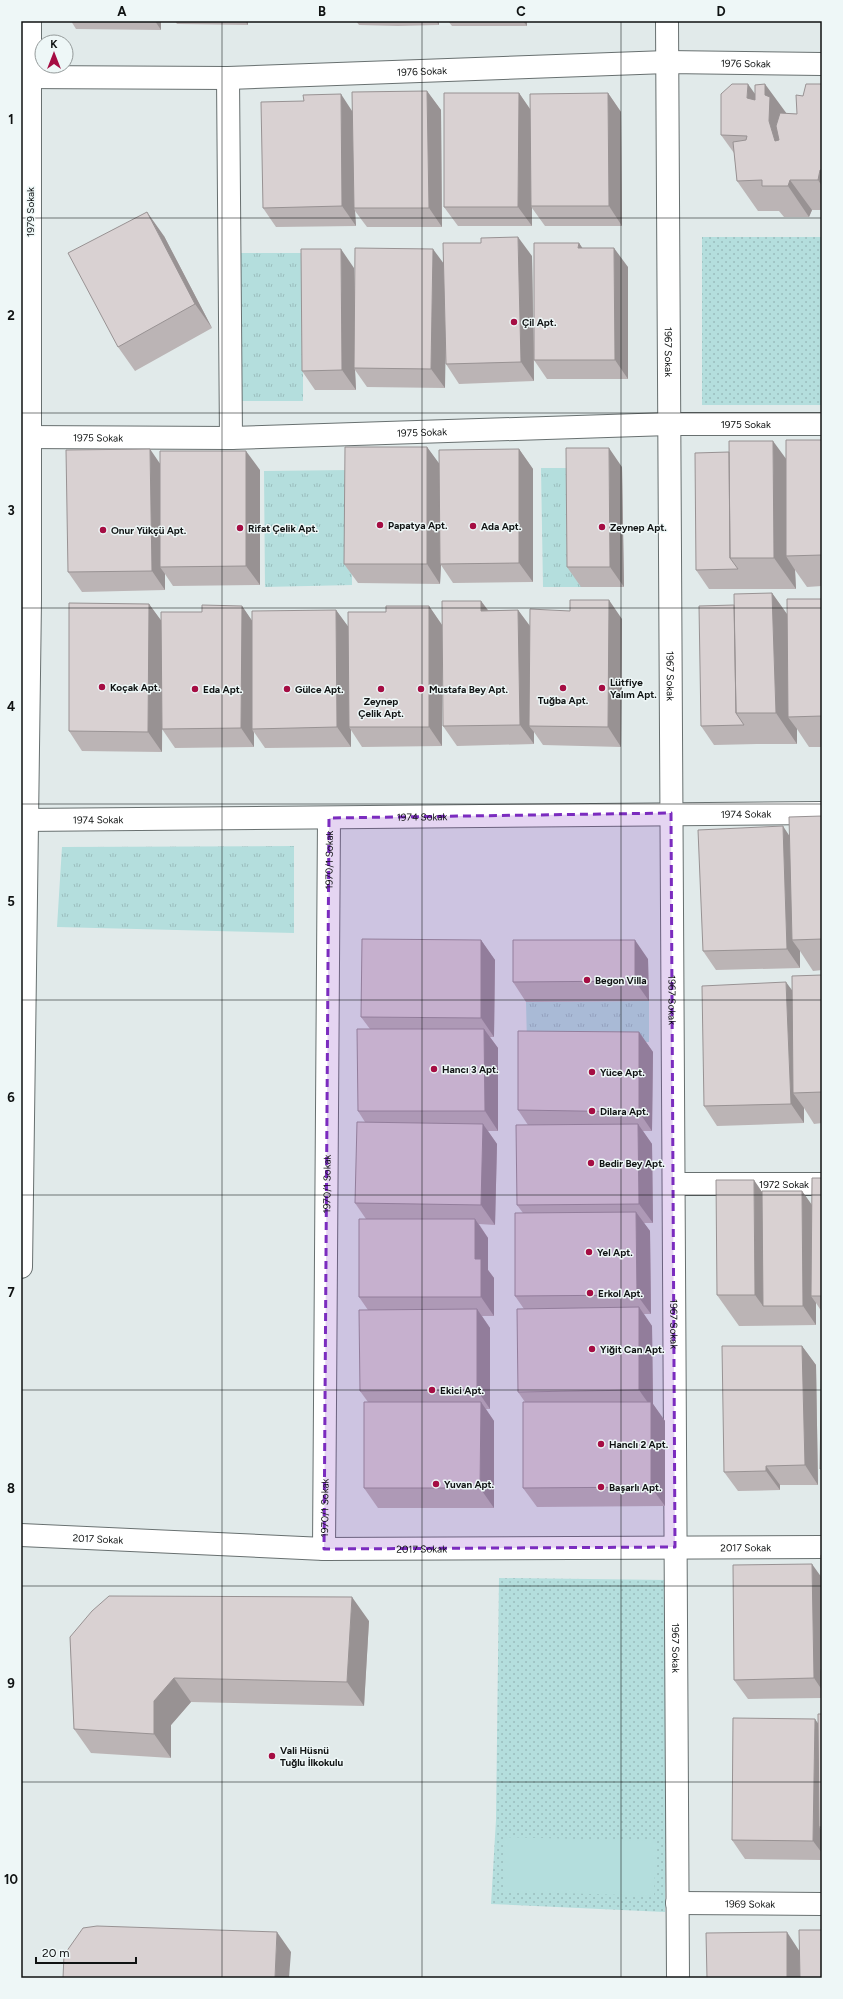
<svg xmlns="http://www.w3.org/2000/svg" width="843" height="1999" font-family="Figtree,sans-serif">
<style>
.grass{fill:url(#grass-tufts)}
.park{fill:url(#park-dots)}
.garden{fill:#b4dedd}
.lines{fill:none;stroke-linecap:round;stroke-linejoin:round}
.minor-casing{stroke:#687070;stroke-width:24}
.minor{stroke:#fff;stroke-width:22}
.wall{fill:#bbb4b5}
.shaded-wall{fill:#989293}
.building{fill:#d9d1d2;stroke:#989293}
.marked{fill:#7b2cbf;fill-opacity:0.2;stroke:#7b2cbf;stroke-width:3;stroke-dasharray:8 5;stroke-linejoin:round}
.grid{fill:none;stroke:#0f1212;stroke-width:1;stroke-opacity:0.55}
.poi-dot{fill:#a50d43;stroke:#eef7f7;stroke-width:1.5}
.labels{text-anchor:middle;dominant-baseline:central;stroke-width:3;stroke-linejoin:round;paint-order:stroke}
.street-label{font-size:10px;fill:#0f1212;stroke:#eef7f7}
.poi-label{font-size:10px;font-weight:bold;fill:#0f1212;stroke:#eef7f7;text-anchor:start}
.neatline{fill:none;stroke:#0f1212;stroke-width:1.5}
.grid-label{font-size:13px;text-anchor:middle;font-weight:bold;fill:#0f1212}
</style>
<defs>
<pattern id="grass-tufts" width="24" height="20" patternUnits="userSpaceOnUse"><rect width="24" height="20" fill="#b4dedd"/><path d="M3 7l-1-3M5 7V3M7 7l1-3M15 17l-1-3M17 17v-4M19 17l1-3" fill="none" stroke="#9abdbd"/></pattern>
<pattern id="park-dots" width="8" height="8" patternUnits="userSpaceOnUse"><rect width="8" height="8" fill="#b4dedd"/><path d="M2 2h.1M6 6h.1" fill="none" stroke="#9abdbd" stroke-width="1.8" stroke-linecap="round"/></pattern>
</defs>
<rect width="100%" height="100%" fill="#e1eaea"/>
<!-- grass -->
<path class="grass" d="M240,253H303V401H239Z
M541,468H580L581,587H543Z
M351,470L352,585L265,587L264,471Z
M294,846V933L57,927L62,847Z
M649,1001V1042L527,1043L526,1002Z"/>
<!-- park -->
<path class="park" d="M702,237H822V405H702Z
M499,1578L668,1580L665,1912L491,1904L496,1820Z"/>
<!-- garden -->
<path class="garden" d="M503,1837L656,1841L654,1896L503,1891Z"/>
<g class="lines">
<!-- minor casing -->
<g class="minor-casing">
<g id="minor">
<path id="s1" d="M667,21L678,1978"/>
<path id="s2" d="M21,77L228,78L667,62L822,64"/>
<path d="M228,78L231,438"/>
<path id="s3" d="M21,437L231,438L669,424H822"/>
<path id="s4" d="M21,820L822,813"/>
<path id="s5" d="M674,1184H822"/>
<path d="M21,1267L30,600V21"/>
<path id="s6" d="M21,1535L324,1549L822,1547"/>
<path id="s7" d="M324,1549L329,818"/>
<path id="s8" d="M677,1903L822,1904"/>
</g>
</g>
<!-- minor -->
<use href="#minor" class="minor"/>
</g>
<!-- wall -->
<path class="wall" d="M71,21H161V30L76,29Z
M175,21H248V25L177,24Z
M356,21H439V25L398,26L359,25Z
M448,21H527V26H452Z
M822,84V210H812L809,217H784L779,211H758L737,181L734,153L721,135L755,93L786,113L797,114L803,96Z
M427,91L441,110L442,227H367L355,211L356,226L276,227L263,208L353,111Z
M519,93L530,109L608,93L621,112L622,226H545L532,208V226H458L444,207Z
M164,236L212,328L135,371L118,347Z
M579,243L582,248L628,267V379H547L534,360V381L459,384L446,364L445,352V388L367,387L355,370L356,390H315L302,371L354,268L355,292L444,264L532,256L534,350Z
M822,440V586L807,587L795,570L796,589H709L696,570L786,459Z
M427,447L439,464L519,449L533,469V582L453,583L441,565L440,584L358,583L344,564Z
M160,463L260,470V585L173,586L165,574V590L82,592L68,572Z
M622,467L624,587H581L567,567Z
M772,593L787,614L822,599V747H809L797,729V744H757L714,745L701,726L734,605Z
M481,601L488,610H518L530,626L622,619L621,747L543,745L534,732V744L457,746L443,726Z
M149,604L161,621L202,612L242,606L252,621L336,610L348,627L386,612L429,606L442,625V746L362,747L351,730V747L265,748L254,732V747L175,748L162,729V752L82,751L69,731Z
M822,816V970L813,971L800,951V968L716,970L703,951L789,835Z
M481,940L495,960L494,1037H490L498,1048V1131H488L497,1144L495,1225L479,1224L488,1238V1270L494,1278V1316H482L490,1328V1409H486L494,1421V1508H378L364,1488L368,1402L360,1391L368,1310L359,1297L366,1219L355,1203L365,1122L358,1111L370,1029L361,1017Z
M648,959L649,1001L526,1002L513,982Z
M822,975V1123L814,1124L804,1108V1123L717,1126L704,1106L792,991Z
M639,1032L653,1052L652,1131H643L652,1144L653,1223H644L650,1231L651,1314H644L652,1326L653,1404L665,1421V1506L537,1507L523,1488L525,1402L518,1392L524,1309L515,1296L523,1213L517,1205L528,1125L518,1110Z
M822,1178V1312L816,1303V1325L739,1326L717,1295L802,1191L812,1205Z
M802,1346L816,1365L818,1485H780V1490L738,1491L724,1472Z
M822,1555V1698L748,1699L734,1680L821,1576Z
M369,1621L364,1706L191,1702L171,1725V1758L91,1753L74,1729L70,1637Z
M822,1714V1860L745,1859L732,1840L818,1724Z"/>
<!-- shaded-wall -->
<path class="shaded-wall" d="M155,21H161V30Z
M245,21H248V25Z
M436,21H439V25Z
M523,21H527V26Z
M748,84L769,114L747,98Z
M765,84L787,114L791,151L775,141L769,121L765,95Z
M427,91L441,110L442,227L429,208Z
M519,93L532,112L531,206L532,208V226L518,207Z
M608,93L621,112L622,226L609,206Z
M341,94L354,114V208L355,211L356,226L342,206Z
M820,170L822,173V186L818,180Z
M790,180L812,210L809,217L788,186Z
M147,212L164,236L212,328L195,304Z
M518,237L532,256L534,381L521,362Z
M579,243L592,262L578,248Z
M614,248L628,267V379L615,360Z
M341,249L354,268L355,368H354L355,370L356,390L342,370Z
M433,249L447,268L445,388L431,369Z
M773,441L795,471L786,556L795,570L796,589L774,558Z
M427,447L441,466L440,564L441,565L440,584L427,564Z
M609,448L622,467L624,587L610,567Z
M150,449L163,468L160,567L165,574V590L152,571Z
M519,449L533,469V582L519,563Z
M246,451L260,470V585L246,566Z
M772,593L794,624L788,717L797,729V744L776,713Z
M609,600L622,619L621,747L608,727Z
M481,601L495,620L481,611Z
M149,604L163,623L162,752L148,732Z
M242,606L255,625L252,729L254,733V747L241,728Z
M429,606L442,625V746L429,727Z
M336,610L350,629L349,727L351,730V747L337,727Z
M518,610L532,629L529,726L534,732V744L520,725Z
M783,826L796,846L792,940L800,951V968L787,949Z
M481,940L495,960L494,1037L481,1018Z
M635,940L648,959L649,1001L635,981Z
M786,982L800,1001L793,1093L804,1108V1123L791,1104Z
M484,1029L498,1048V1131L485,1111Z
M639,1032L653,1052L652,1131L639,1112Z
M483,1124L497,1144L495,1225L481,1205Z
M638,1124L652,1144L653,1223L639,1204Z
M754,1180L775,1211L763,1306L755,1295Z
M802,1191L816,1211L811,1296L816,1303V1325L803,1306Z
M636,1212L650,1231L651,1314L637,1295Z
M475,1219L488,1238V1270L494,1278V1316L481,1297L475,1259Z
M639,1307L652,1326L653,1404L665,1421V1506L651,1487V1407L639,1390Z
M477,1309L490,1328V1409L477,1390Z
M802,1346L816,1365L818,1485L805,1465Z
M481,1402L494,1421V1508L480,1488Z
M766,1466L780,1485V1490L766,1471Z
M812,1564L822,1578L820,1670L822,1673V1690L814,1678Z
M352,1597L369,1621L364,1706L347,1682Z
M174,1678L191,1702L171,1725V1758L154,1734V1701Z
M815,1719L822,1729L819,1827L822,1831V1853L813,1841Z
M277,1932L291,1952L289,1978H275Z
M787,1932L800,1952L801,1978H787Z"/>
<!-- building -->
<path class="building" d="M732,84H748L747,98L755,100V85L765,84V95L770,97L769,121L775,141L779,140L776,126L780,113L797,114L796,95L803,96L806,84H822V170H820L818,180H790L788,186H762V180L737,181L733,142L746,140L747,136L721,135V94Z
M427,91L429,208H354L352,92Z
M444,93H519L518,207H444Z
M608,93L609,206H531L530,94Z
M341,94L342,206L263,208L261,102L304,101L303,95Z
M147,212L195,304L118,347L68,253Z
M518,237L521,362L446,364L443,243H481V238Z
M534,243H579L578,248H614L615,360H534Z
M355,248L433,249L431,369L354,368Z
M301,249H341L342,370L302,371Z
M786,440H822V555L786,556Z
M729,441H773L774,558H730Z
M345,447H427V564H344Z
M566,448H609L610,567H567Z
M150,449L152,571L68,572L66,450Z
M519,449V563L440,564L439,450Z
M160,451H246V566L160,567Z
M729,452L730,558L738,569L696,570L695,453Z
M772,593L776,713H736L734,594Z
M787,599H822V716L788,717Z
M570,600H609L608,727L529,726L530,609L570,611Z
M442,601H481V611L518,610L520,725L443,726Z
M69,603L149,604L148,732L69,731Z
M202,605L242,606L241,728L162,729L161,612H202Z
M734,605L736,713L744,725L701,726L699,606Z
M386,606H429V727H349L348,612H386Z
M336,610L337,727L252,729V611Z
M822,816V939L792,940L789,817Z
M783,826L787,949L703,951L698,830Z
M362,939L481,940V1018L361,1017Z
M513,940H635V981L513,982Z
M822,975V1092L793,1093L792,976Z
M786,982L791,1104L704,1106L702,986Z
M357,1029H484L485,1111H358Z
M518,1031L639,1032V1112L518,1110Z
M357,1122L483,1124L481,1205L355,1203Z
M638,1124L639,1204L517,1205L516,1125Z
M812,1178H822V1296H811Z
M716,1180H754L755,1295H717Z
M762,1191H802L803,1306H763Z
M636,1212L637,1295L515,1296V1213Z
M359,1219H475V1259H481V1297H359Z
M639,1307V1390L518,1392L517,1309Z
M477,1309V1390L360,1391L359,1310Z
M722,1346H802L805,1465L766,1466V1471L724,1472Z
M822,1347V1469H820Z
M364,1402H481L480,1488H364Z
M523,1402H651V1487L523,1488Z
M821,1555H822V1670H820Z
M812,1564L814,1678L734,1680L733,1565Z
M109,1596L352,1597L347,1682L174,1678L154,1701V1734L74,1729L70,1637L92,1611Z
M818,1714H822V1827H819Z
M733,1718L815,1719L813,1841L732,1840Z
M97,1926L277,1932L275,1978H63L64,1955L83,1928Z
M799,1930H822V1978H800Z
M787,1932V1978H707L706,1933Z"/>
<!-- marked area -->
<path class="marked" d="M671,813L675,1547L324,1549L329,818Z"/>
<!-- grid -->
<path class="grid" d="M222,21V1978M422,21V1978M621,21V1978M21,218H822M21,413H822M21,608H822M21,804H822M21,1000H822M21,1195H822M21,1390H822M21,1586H822M21,1782H822"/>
<!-- markers -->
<g class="poi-dot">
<circle cx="514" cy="322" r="4"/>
<circle cx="380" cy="525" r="4"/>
<circle cx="473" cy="526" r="4"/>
<circle cx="602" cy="527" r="4"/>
<circle cx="240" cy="528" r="4"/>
<circle cx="103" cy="530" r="4"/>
<circle cx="102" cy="687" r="4"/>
<circle cx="563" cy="688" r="4"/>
<circle cx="602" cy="688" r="4"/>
<circle cx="195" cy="689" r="4"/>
<circle cx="287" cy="689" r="4"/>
<circle cx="381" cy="689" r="4"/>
<circle cx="421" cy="689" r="4"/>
<circle cx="587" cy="980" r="4"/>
<circle cx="434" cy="1069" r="4"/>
<circle cx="592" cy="1072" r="4"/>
<circle cx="592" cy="1111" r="4"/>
<circle cx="591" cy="1163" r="4"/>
<circle cx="589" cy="1252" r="4"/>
<circle cx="590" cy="1293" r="4"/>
<circle cx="592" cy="1349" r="4"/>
<circle cx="432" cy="1390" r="4"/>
<circle cx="601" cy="1444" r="4"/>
<circle cx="436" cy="1484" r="4"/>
<circle cx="601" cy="1487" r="4"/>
<circle cx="272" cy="1756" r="4"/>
</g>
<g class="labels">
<!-- street labels -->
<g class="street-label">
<text stroke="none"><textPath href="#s2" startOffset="725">1976 Sokak</textPath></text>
<text stroke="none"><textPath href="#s2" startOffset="401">1976 Sokak</textPath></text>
<text transform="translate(30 212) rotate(-90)">1979 Sokak</text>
<text stroke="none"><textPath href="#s1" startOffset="331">1967 Sokak</textPath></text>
<text stroke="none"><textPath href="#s3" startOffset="725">1975 Sokak</textPath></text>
<text stroke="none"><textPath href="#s3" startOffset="401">1975 Sokak</textPath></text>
<text stroke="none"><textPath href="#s3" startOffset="77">1975 Sokak</textPath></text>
<text stroke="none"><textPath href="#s1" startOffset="655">1967 Sokak</textPath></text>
<text stroke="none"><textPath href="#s4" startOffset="725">1974 Sokak</textPath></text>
<text stroke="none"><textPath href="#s4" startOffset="401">1974 Sokak</textPath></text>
<text stroke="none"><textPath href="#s4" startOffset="77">1974 Sokak</textPath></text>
<text stroke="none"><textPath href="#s7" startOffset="689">1970/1 Sokak</textPath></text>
<text stroke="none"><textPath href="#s1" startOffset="979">1967 Sokak</textPath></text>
<text stroke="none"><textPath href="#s7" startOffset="365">1970/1 Sokak</textPath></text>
<text stroke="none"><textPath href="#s5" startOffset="110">1972 Sokak</textPath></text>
<text stroke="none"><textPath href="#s1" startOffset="1303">1967 Sokak</textPath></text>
<text stroke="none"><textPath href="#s7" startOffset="41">1970/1 Sokak</textPath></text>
<text stroke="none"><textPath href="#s6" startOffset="77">2017 Sokak</textPath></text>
<text stroke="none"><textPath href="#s6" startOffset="725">2017 Sokak</textPath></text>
<text stroke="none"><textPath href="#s6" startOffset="401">2017 Sokak</textPath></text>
<text stroke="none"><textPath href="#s1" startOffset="1627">1967 Sokak</textPath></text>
<text stroke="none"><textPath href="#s8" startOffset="73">1969 Sokak</textPath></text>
</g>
<!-- poi labels -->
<g class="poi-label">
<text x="522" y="322">Çil Apt.</text>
<text x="388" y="525">Papatya Apt.</text>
<text x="481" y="526">Ada Apt.</text>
<text x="610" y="527">Zeynep Apt.</text>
<text x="248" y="528">Rifat Çelik Apt.</text>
<text x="111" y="530">Onur Yükçü Apt.</text>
<text x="610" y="682">Lütfiye<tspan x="610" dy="12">Yalım Apt.</tspan></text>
<text x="110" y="687">Koçak Apt.</text>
<text x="203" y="689">Eda Apt.</text>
<text x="295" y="689">Gülce Apt.</text>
<text x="429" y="689">Mustafa Bey Apt.</text>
<text x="563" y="700" text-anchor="middle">Tuğba Apt.</text>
<text x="381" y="701" text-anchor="middle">Zeynep<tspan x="381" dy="12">Çelik Apt.</tspan></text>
<text x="595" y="980">Begon Villa</text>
<text x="442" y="1069">Hancı 3 Apt.</text>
<text x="600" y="1072">Yüce Apt.</text>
<text x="600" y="1111">Dilara Apt.</text>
<text x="599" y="1163">Bedir Bey Apt.</text>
<text x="597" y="1252">Yel Apt.</text>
<text x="598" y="1293">Erkol Apt.</text>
<text x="600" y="1349">Yiğit Can Apt.</text>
<text x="440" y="1390">Ekici Apt.</text>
<text x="609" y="1444">Hanclı 2 Apt.</text>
<text x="444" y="1484">Yuvan Apt.</text>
<text x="609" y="1487">Başarlı Apt.</text>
<text x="280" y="1750">Vali Hüsnü<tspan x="280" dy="12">Tuğlu İlkokulu</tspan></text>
</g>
</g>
<!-- border -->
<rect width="843" height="1999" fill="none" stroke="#eef7f7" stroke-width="44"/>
<!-- north arrow -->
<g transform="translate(54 54)"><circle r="19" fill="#eef7f7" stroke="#959b9b"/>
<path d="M0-3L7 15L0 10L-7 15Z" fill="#a50d43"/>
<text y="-6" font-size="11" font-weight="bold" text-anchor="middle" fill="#0f1212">K</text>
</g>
<!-- scale -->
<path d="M36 1957v6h100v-6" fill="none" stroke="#0f1212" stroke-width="2"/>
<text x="42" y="1957" font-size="12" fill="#0f1212" stroke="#eef7f7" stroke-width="3" paint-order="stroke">20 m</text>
<rect x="22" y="22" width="799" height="1955" class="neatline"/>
<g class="grid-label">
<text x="122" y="16">A</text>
<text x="322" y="16">B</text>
<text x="521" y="16">C</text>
<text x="721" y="16">D</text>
<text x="11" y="124">1</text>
<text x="11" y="320">2</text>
<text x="11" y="515">3</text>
<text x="11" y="711">4</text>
<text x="11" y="906">5</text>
<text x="11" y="1102">6</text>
<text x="11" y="1297">7</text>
<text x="11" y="1493">8</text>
<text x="11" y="1688">9</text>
<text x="11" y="1884">10</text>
</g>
</svg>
